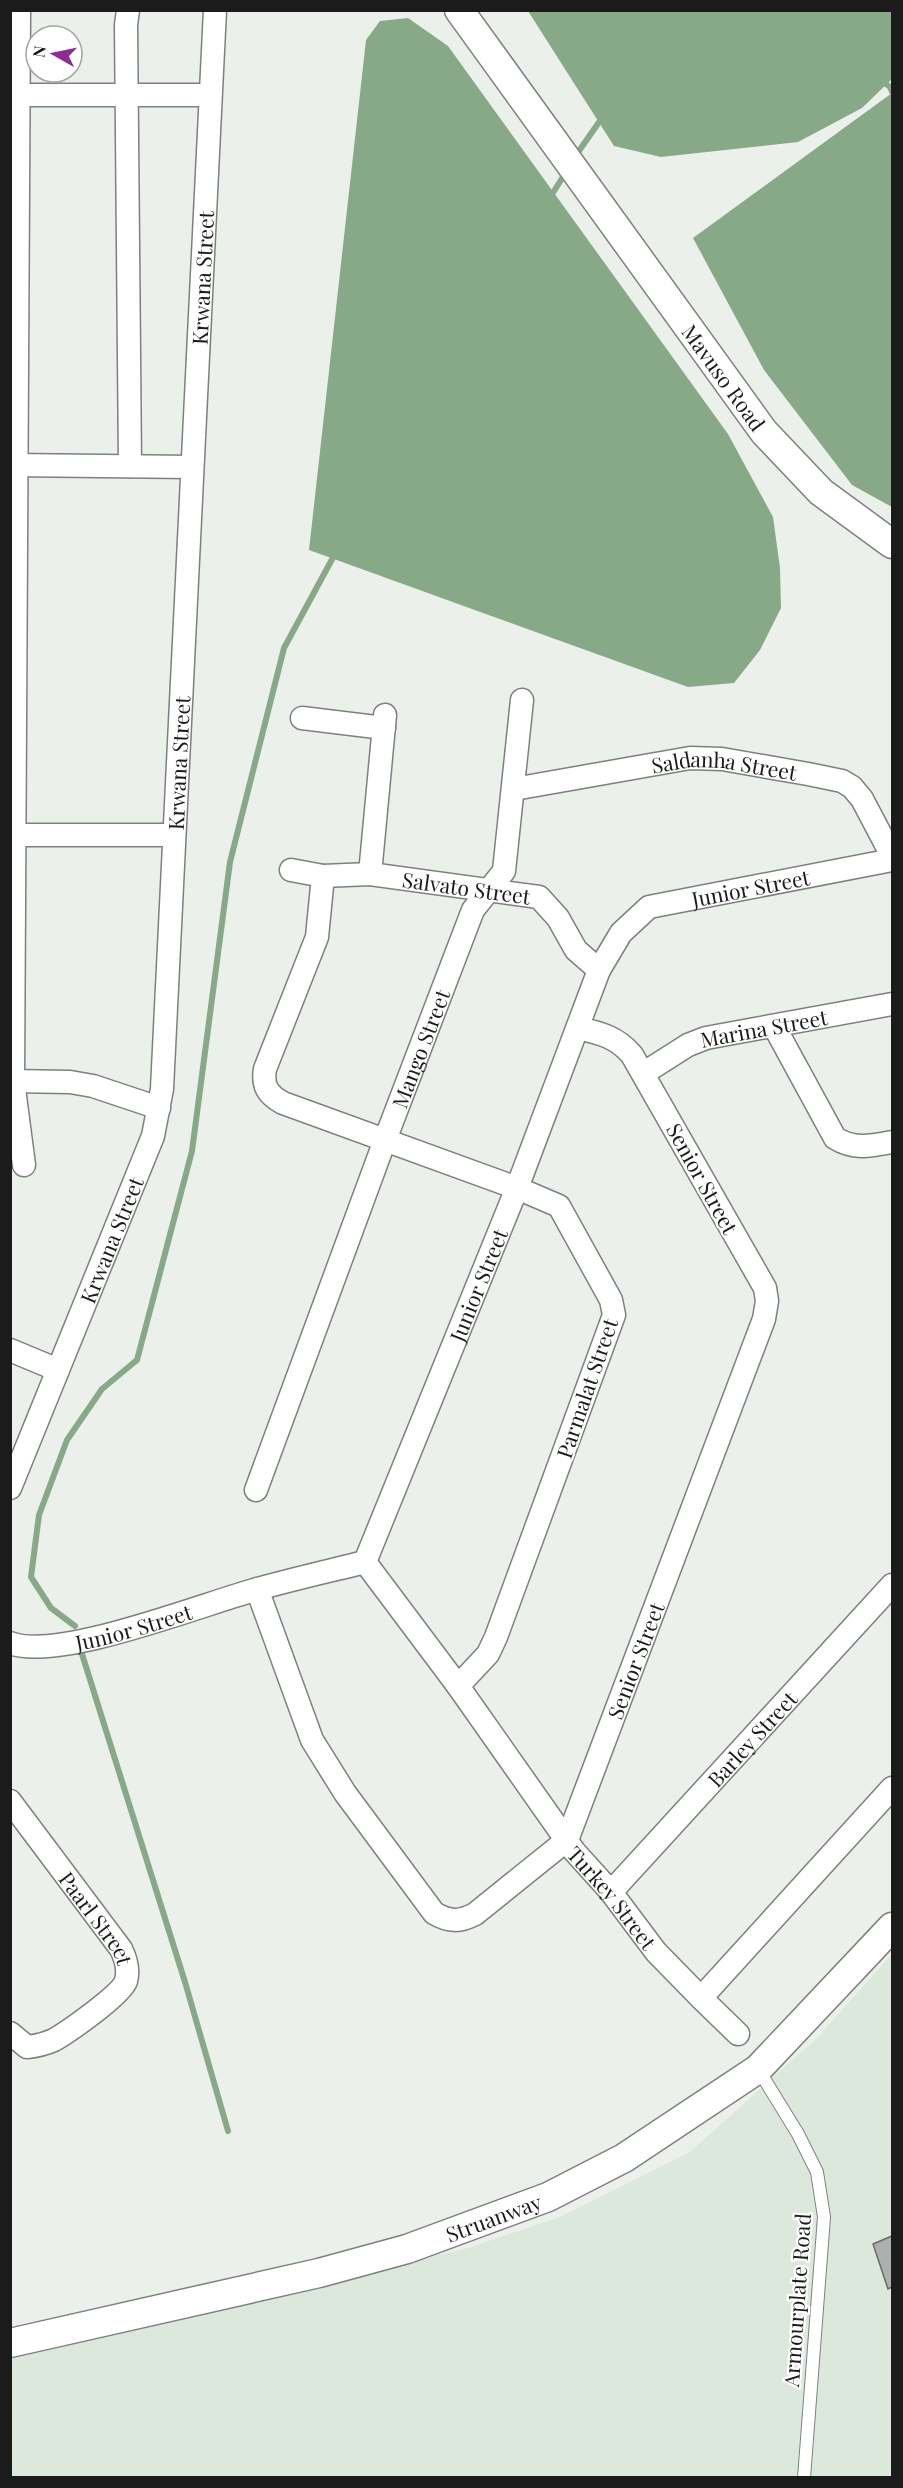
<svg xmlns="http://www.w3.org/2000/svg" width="903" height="2488" font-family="'Playfair Display',serif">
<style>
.built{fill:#dde8dd}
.water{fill:#88a988}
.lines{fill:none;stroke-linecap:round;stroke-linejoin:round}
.stream{stroke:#88a988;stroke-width:6}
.building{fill:#adb1ad;stroke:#686c68;stroke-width:1.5}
.service-casing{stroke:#7d817d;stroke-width:14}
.minor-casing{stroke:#7d817d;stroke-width:25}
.tertiary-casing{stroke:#7d817d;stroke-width:31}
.service{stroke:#fff;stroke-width:12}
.minor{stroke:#fff;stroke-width:22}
.tertiary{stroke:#fff;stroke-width:28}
.labels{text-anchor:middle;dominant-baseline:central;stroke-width:4.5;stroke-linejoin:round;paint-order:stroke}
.street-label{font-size:21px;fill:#1a1b1a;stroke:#fff}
</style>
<rect width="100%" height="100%" fill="#ebf0eb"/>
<!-- built -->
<path class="built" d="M892,1954V2477H11L10,2359L468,2248L560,2217L690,2152L818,2037Z"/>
<!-- water -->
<path class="water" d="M528,11H892V79L862,108L798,142L661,157L614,146Z
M408,18L448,46L728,434L773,517L780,568L781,608L760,650L734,683L688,687L309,550L366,40L380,21Z
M892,93V507L852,485L764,370L693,238Z"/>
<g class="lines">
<!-- stream -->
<path class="stream" d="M881,80L890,87L892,92
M574,158L604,115
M549,199L566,172
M75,1626L51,1608L31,1577L39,1515L67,1440L102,1389L137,1360L192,1151L230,862L284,648L336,552
M82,1654L185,1982L228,2131"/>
</g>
<!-- building -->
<path class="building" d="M892,2236V2287L888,2289L873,2244Z"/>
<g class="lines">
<!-- service casing -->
<g class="service-casing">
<path id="service" d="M758,2069L798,2134L817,2172L824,2217L804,2478"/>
</g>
<!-- minor casing -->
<g class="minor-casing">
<g id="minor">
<path d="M19,10L13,1081L24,1165"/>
<path d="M128,10L126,25L130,466"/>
<path d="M10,95H210"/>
<path d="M10,465L192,467"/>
<path d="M302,718L384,728"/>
<path id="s1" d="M514,789L690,758L722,759L808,774L842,781L852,787L862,799L892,856"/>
<path d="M10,835H174"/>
<path id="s2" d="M291,870L323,876L370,874L539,897L558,918L576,950L599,970"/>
<path d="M370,874L385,715"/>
<path d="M323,876L317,937L265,1069C262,1086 268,1095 283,1103L517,1188L559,1206L611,1300L614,1315L496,1637L488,1654L458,1686"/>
<path d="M774,1026L835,1138C854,1150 871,1146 892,1142"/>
<path id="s3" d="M644,1073L688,1045L706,1038L892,1004"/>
<path d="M10,1081L70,1082L93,1086L159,1108"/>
<path d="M10,1350L58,1370"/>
<path id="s4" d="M10,1488L153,1136L162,1089L215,10"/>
<path id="s5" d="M256,1490L385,1140L473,910L504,871L522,700"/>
<path id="s6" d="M365,1562L458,1686L574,1851L611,1892L656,1952L701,1998L892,1788"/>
<path id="s7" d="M257,1589L312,1740L345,1793L434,1913C449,1922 460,1922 475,1914L567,1840L764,1319L767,1301L765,1288L632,1055C617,1037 600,1033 578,1028"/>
<path id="s8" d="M10,1643C58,1662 205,1603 258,1589C293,1579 329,1571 365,1562L517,1188L599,970L621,933L649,907L892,860"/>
<path id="s9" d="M10,1801L121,1949C126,1959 129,1970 126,1981C121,1995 68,2032 54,2040C45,2044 37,2046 27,2047L10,2033"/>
<path id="s10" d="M611,1892L892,1585"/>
<path d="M701,1998L738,2034"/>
</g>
</g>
<!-- tertiary casing -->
<g class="tertiary-casing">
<g id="tertiary">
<path id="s11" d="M459,10L764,432L821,492L892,544"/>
<path id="s12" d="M10,2343L319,2273L407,2249L548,2197L624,2158L758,2069L892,1927"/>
</g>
</g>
<!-- service -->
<use href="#service" class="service"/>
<!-- minor -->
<use href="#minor" class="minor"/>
<!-- tertiary -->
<use href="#tertiary" class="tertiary"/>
</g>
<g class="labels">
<!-- street labels -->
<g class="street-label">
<text stroke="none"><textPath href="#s4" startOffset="1240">Krwana Street</textPath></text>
<text stroke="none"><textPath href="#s11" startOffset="453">Mavuso Road</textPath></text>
<text stroke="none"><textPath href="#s4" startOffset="754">Krwana Street</textPath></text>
<text stroke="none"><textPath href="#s1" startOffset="213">Saldanha Street</textPath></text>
<text stroke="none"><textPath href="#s8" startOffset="1188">Junior Street</textPath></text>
<text stroke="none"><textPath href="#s2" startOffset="177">Salvato Street</textPath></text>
<text stroke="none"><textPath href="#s3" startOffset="130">Marina Street</textPath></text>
<text stroke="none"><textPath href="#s5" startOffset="471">Mango Street</textPath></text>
<text transform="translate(703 1178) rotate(61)">Senior Street</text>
<text stroke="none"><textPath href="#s4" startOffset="268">Krwana Street</textPath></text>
<text stroke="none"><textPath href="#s8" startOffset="666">Junior Street</textPath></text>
<text transform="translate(586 1388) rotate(-71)">Parmalat Street</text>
<text stroke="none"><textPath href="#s8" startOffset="126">Junior Street</textPath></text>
<text stroke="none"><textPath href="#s7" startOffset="726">Senior Street</textPath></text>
<text stroke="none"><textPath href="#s10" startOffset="208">Barley Street</textPath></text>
<text stroke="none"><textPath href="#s6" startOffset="417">Turkey Street</textPath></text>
<text stroke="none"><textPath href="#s9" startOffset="146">Paarl Street</textPath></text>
<text stroke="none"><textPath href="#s12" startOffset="500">Struanway</textPath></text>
<text transform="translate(796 2300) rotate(-86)">Armourplate Road</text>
</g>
</g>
<!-- border -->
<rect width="903" height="2488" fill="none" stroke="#1a1b1a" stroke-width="24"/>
<!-- north arrow -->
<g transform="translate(54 54) rotate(279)"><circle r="28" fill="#ffffff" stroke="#a3a4a3" stroke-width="1.5"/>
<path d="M0-4.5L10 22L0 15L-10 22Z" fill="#8e2c94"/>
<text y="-9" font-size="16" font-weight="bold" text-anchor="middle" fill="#1a1b1a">N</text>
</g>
</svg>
